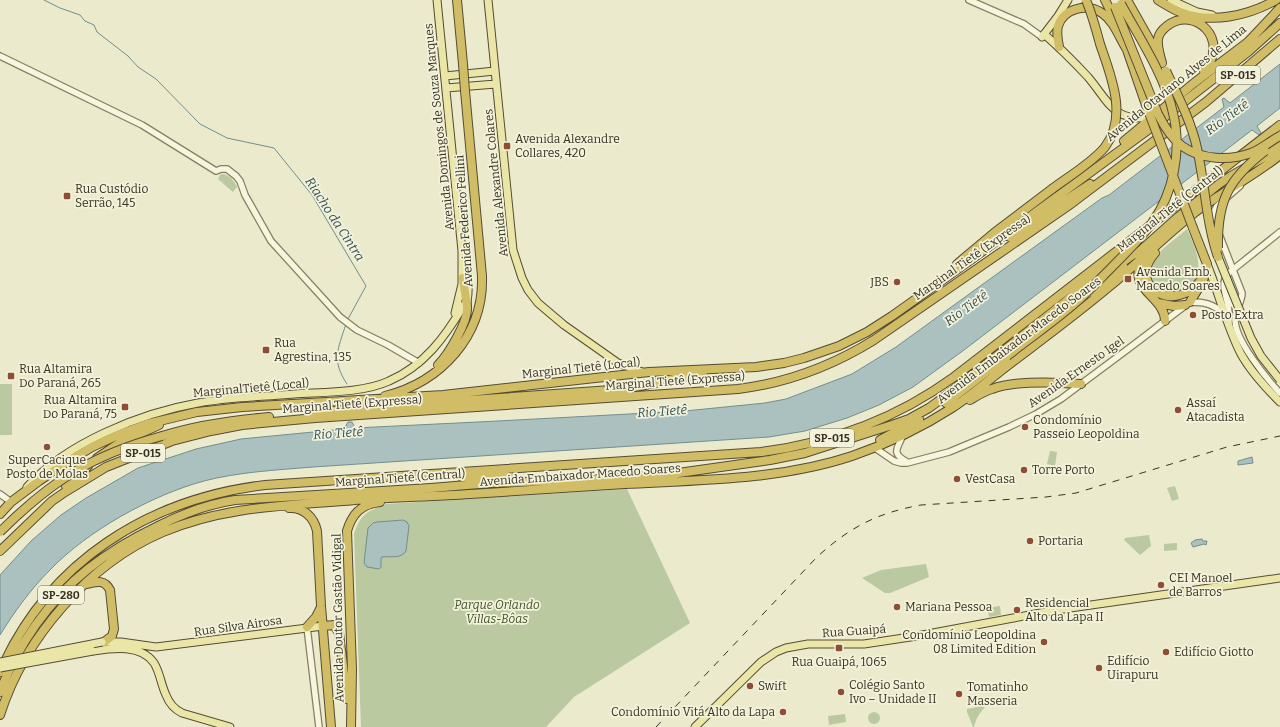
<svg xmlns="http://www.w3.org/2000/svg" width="1280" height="727" font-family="Bitter,serif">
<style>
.green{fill:#bac9a0}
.water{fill:#abc1c0;stroke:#728e8e}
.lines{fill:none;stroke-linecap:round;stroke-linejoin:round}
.stream{stroke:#728e8e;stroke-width:1}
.minor-casing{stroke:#877f61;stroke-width:8}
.major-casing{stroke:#564c34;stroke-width:9}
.highway-casing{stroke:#564c34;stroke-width:10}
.minor{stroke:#f6f5de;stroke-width:5.5}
.major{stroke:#eae6a8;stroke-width:7}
.highway{stroke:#d1bd66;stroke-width:8}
.rail{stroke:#393323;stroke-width:1;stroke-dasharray:7 7;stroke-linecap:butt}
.major-bridge-casing{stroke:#564c34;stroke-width:9;stroke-linecap:butt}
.highway-bridge-casing{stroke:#564c34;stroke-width:10;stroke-linecap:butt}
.major-bridge{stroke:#eae6a8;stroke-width:7}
.highway-bridge{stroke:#d1bd66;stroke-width:8}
.poi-dot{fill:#904d36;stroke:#f3f2db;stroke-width:1.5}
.labels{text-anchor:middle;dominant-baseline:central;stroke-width:3.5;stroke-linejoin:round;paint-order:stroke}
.shield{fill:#f3f2db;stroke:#716c5a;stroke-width:1}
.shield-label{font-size:11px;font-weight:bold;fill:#393323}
.street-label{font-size:12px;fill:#393323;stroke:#f3f2db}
.poi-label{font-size:12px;fill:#393323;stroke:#f3f2db;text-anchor:start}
.park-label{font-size:12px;font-style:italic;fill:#3f532b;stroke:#f3f2db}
.water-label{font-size:13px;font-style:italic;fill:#345057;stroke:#f3f2db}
</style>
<rect width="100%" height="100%" fill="#ebeacc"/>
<!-- green -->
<path class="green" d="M222,174C228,174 235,181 237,187L233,192L218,179L220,175Z
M1187,229C1193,242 1200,257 1198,271C1195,301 1144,296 1150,269C1153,253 1176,239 1187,229Z
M0,384H12V435H0Z
M1050,451L1057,452L1055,466L1047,464Z
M1175,486L1179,499L1172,501L1167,488Z
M627,489L690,623L574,697L546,727H361L354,534C361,513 367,512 386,504Z
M1149,535L1151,546L1140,555L1124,540L1125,538Z
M1177,543V550L1164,551V544Z
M926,564L929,577L890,593H885L862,578L881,570Z
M1000,606L1001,615L989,617L987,608Z
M987,705C980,712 976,718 974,727H973L967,712V709Z
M868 718a6 6 0 1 1 12 0a6 6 0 1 1-12 0Z
M845,714L846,722L829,725L828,716Z"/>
<!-- water -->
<path class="water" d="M1280,64V108L1257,126L1261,133L1259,135L1252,130L964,350L913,387L879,405L847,418L805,431L769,437L313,467C277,470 238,472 204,481C152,495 87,531 50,570C30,590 15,611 0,635V575L31,541L61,515L86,498L138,468L196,449L241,439L344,429L348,422H352L355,428L498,421L685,411L765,403L786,399L852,374L896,347L1102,198L1109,195L1224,107L1222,99L1224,98L1230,103Z
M1252,457L1253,463L1238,465V461Z
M403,520L407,522L409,526L406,551C401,559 391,556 382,557L381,558V567L379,569L367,567L364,563L368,528L373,523L377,522Z
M1202,539L1203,541H1207L1206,545L1204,544L1193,547L1191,543L1195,540Z"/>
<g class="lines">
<!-- stream -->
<path class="stream" d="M44,0L60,8L80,15L85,21L94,25L97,32L128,56L138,67L156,79L200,124L227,138L274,148L312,195L366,286L348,319
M346,324C338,349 331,360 347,384"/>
<!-- minor casing -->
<g class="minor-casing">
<path id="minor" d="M969,0L1024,24L1042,37
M0,56L142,125L216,171L221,169H227L236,176L240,181L245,195L271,241L340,317L357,330L388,345L419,363
M1217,226L1214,212L1217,206L1240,186
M1219,234L1242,293C1242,302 1235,310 1235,320C1235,340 1266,378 1280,393
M1227,296L1237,310
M1229,322C1229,317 1229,311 1228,306C1226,294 1219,282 1230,272L1280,232
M903,435C897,449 891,453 907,462
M875,448L894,461L901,463H907L949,452L1009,427L1036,414L1061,399L1128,349L1190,302C1205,302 1212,304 1224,313
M0,494L11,502
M307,627L319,727"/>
</g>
<!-- major casing -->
<g class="major-casing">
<path id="major" d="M437,0L462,251V284L455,313
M488,0L513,250L522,278L528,290L538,303L564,325L618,363L642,372
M1171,0L1197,12L1212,15
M1044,34C1059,47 1074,62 1088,77C1110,103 1113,123 1154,117
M1042,37L1058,16L1068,0
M445,76L495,71
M446,88L496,84
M1207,264C1219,293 1226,325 1241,354C1251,372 1265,387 1280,402
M27,487C66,443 141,413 198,403C229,397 262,397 294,394C323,392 363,393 389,381C424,366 445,337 464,305L467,302C470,284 468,269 462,251
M102,642H121L156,647L323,626
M93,651C113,648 141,644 154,663C160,672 161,685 166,695C169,703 174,709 182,713L230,727
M695,727L761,662L776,652L786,648L808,644H864L917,636L1056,610L1280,578"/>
</g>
<!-- highway casing -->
<g class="highway-casing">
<path id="highway" d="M457,0L463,64
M1105,0L1117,24
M1127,0L1158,55
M1158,0C1165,4 1172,9 1180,12C1211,24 1248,16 1276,0
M1125,44L1146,105
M1059,47C1058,40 1056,33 1058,26C1064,8 1087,3 1102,13C1114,21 1119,37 1126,48
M1162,63C1160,55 1157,47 1158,39C1159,33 1163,29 1167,26C1195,5 1231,40 1204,71
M1124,141L1194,83L1248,42L1280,8
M1010,237L1090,184
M1155,253C1125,286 1177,318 1204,276
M1143,260C1125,289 1165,296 1165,321
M957,264L994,233L1052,189
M1115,268L1131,256L1140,251L1178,217L1219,184L1231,176L1266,156L1280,146
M1094,294L1123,266
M1190,302L1203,281L1207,264L1193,228
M1158,303L1174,306L1185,305
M438,365C448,355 469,321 467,306C466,297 464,288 463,278
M385,396C441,382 484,336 482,276L465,91
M970,400C977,396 984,391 992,389C1016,380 1055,382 1081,384
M946,403L1007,356
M309,413L429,403L625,389L703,373
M162,436C197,425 233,420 269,417
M880,440L919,419
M97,458L121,442L159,425
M462,477H511
M66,486L88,466
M289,508C303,507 314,517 317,531L321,606L331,727
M0,514L11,502L39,481L67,462L92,447L120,434L147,424L197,412L242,407L443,395L649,372L756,367L784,363L804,358L839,346L867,332L892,316L972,259L1148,130L1249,51L1280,23
M0,551L52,501L65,492L106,467L172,441L211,431L242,425L315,418L738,389C787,383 832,366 874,340L1068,206L1206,102L1280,39
M87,584C97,581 105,580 110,590L114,629L112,636L104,642
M323,626L334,625L339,633L347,699
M307,627L316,617L321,607
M0,672C48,562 148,499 265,485L761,452C831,443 896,419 954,377L1280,125
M0,692C17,646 49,600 88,569C109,552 133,538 158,526C182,514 208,504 235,500L431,488L491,483L601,479L664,475L770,460L805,453L892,425L909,419L929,408L951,392L1064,303L1119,255
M0,715C24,639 88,564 163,532C222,507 281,506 344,501C386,497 428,497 470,494C521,491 573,487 625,484C700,480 780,480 852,456C887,444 921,428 952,408C972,395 991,378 1011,363C1044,338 1078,313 1110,286C1139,262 1165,236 1194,213C1222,192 1253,177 1280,155
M351,727L352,669L347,531C352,514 361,504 380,502"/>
</g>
<!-- minor -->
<use href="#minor" class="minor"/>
<!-- major -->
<use href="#major" class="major"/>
<!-- highway -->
<use href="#highway" class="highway"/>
<!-- rail -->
<path class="rail" d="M656,727L817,557C850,527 877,513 921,505L1046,497L1076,493L1227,447L1280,436"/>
<!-- major-bridge casing -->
<g class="major-bridge-casing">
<path id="major-bridge" d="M1218,257L1251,338L1261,356L1280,380
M0,662L102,642
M0,668L93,651"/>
</g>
<!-- highway-bridge casing -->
<g class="highway-bridge-casing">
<path id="highway-bridge" d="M1115,7L1158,114C1164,126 1171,138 1182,146C1201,160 1230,161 1251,153C1262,149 1270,141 1280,136
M463,64L465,91
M1166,71C1178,96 1191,121 1197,148C1205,184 1206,222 1218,257
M1146,105L1193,228
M1052,189C1068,177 1093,162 1105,147C1128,116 1111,76 1100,44C1096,29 1092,14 1086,0
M1218,248C1217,202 1228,179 1265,151
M1007,356C1029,339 1053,322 1074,304C1087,293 1099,280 1111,268C1125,254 1140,239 1152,223C1174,192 1182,150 1173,113C1165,76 1139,37 1121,4
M0,532C51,481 92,455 162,436"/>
</g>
<!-- major-bridge -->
<use href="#major-bridge" class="major-bridge"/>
<!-- highway-bridge -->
<use href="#highway-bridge" class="highway-bridge"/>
</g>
<!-- markers -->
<g class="poi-dot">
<rect x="503" y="142" width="8" height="8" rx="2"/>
<rect x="63" y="192" width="8" height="8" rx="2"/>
<rect x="1124" y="275" width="8" height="8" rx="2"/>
<circle cx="897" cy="282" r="4"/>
<circle cx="1193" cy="315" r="4"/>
<rect x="262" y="346" width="8" height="8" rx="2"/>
<rect x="7" y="372" width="8" height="8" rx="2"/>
<rect x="121" y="403" width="8" height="8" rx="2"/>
<circle cx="1178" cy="410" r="4"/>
<circle cx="1025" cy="427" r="4"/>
<circle cx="47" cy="447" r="4"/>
<circle cx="1024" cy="470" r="4"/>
<circle cx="957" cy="479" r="4"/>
<circle cx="1030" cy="541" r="4"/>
<circle cx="1161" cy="585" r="4"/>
<circle cx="897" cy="607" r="4"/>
<circle cx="1017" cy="610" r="4"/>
<circle cx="1044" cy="642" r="4"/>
<rect x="835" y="644" width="8" height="8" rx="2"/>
<circle cx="1166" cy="652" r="4"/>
<circle cx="1099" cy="668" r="4"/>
<circle cx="750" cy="686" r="4"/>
<circle cx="841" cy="692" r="4"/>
<circle cx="959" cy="694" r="4"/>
<circle cx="783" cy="712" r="4"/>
</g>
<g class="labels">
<!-- shield labels -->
<g class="shield">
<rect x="1216" y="66" width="44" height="18" rx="3"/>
<rect x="810" y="429" width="44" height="18" rx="3"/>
<rect x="121" y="444" width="44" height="18" rx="3"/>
<rect x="38" y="586" width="46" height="18" rx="3"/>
</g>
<g class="shield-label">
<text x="1238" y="75">SP-015</text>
<text x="832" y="438">SP-015</text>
<text x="143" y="453">SP-015</text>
<text x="61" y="595">SP-280</text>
</g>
<!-- street labels -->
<g class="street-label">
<text transform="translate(1176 83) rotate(-39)">Avenida Otaviano Alves de Lima</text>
<text transform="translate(439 127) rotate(-96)">Avenida Domingos de Souza Marques</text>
<text transform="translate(496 183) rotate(-96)">Avenida Alexandre Colares</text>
<text transform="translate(1170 209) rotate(-38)">Marginal Tietê (Central)</text>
<text transform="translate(464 221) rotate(-94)">Avenida Federico Fellini</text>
<text transform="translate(972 257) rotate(-35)">Marginal Tietê (Expressa)</text>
<text transform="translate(1019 340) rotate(-37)">Avenida Embaixador Macedo Soares</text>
<text transform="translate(581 368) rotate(-6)">Marginal Tietê (Local)</text>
<text transform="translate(1076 372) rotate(-35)">Avenida Ernesto Igel</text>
<text transform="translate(675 381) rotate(-4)">Marginal Tietê (Expressa)</text>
<text transform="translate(251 388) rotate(-5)">MarginalTietê (Local)</text>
<text transform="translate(352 404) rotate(-4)">Marginal Tietê (Expressa)</text>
<text transform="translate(580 475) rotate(-4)">Avenida Embaixador Macedo Soares</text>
<text transform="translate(400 478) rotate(-4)">Marginal Tietê (Central)</text>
<text transform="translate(338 618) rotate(-91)">Avenida Doutor Gastão Vidigal</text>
<text transform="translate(238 626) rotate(-8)">Rua Silva Airosa</text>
<text transform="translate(854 631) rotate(-4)">Rua Guaipá</text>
</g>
<!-- poi labels -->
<g class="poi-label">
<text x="515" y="139">Avenida Alexandre<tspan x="515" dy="14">Collares, 420</tspan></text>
<text x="75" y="189">Rua Custódio<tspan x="75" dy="14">Serrão, 145</tspan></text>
<text x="1136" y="272">Avenida Emb.<tspan x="1136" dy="14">Macedo Soares</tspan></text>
<text x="889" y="282" text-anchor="end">JBS</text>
<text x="1201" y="315">Posto Extra</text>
<text x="274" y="343">Rua<tspan x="274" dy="14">Agrestina, 135</tspan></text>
<text x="19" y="369">Rua Altamira<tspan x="19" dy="14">Do Paraná, 265</tspan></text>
<text x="117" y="400" text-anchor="end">Rua Altamira<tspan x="117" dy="14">Do Paraná, 75</tspan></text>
<text x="1186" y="403">Assaí<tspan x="1186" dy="14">Atacadista</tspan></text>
<text x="1033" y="420">Condomínio<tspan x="1033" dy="14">Passeio Leopoldina</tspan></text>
<text x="47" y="460" text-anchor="middle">SuperCacique<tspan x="47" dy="14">Posto de Molas</tspan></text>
<text x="1032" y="470">Torre Porto</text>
<text x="965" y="479">VestCasa</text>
<text x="1038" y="541">Portaria</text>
<text x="1169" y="578">CEI Manoel<tspan x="1169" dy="14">de Barros</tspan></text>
<text x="1025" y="603">Residencial<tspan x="1025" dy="14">Alto da Lapa II</tspan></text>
<text x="905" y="607">Mariana Pessoa</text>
<text x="1036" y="635" text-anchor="end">Condomínio Leopoldina<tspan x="1036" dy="14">08 Limited Edition</tspan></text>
<text x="1174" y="652">Edifício Giotto</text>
<text x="1107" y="661">Edifício<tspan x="1107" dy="14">Uirapuru</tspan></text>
<text x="839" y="662" text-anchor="middle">Rua Guaipá, 1065</text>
<text x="849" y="685">Colégio Santo<tspan x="849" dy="14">Ivo – Unidade II</tspan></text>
<text x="758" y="686">Swift</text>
<text x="967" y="687">Tomatinho<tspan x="967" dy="14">Masseria</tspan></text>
<text x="775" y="712" text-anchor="end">Condomínio Vitá Alto da Lapa</text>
</g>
<!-- park labels -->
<g class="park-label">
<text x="497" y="605">Parque Orlando<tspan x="497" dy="14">Villas-Bôas</tspan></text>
</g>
<!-- water labels -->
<g class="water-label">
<text transform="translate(1227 117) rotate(-36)">Rio Tietê</text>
<text transform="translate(335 219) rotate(57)">Riacho da Cintra</text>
<text transform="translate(966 308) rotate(-36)">Rio Tietê</text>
<text transform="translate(662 411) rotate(-4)">Rio Tietê</text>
<text transform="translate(338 433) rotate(-4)">Rio Tietê</text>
</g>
</g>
</svg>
